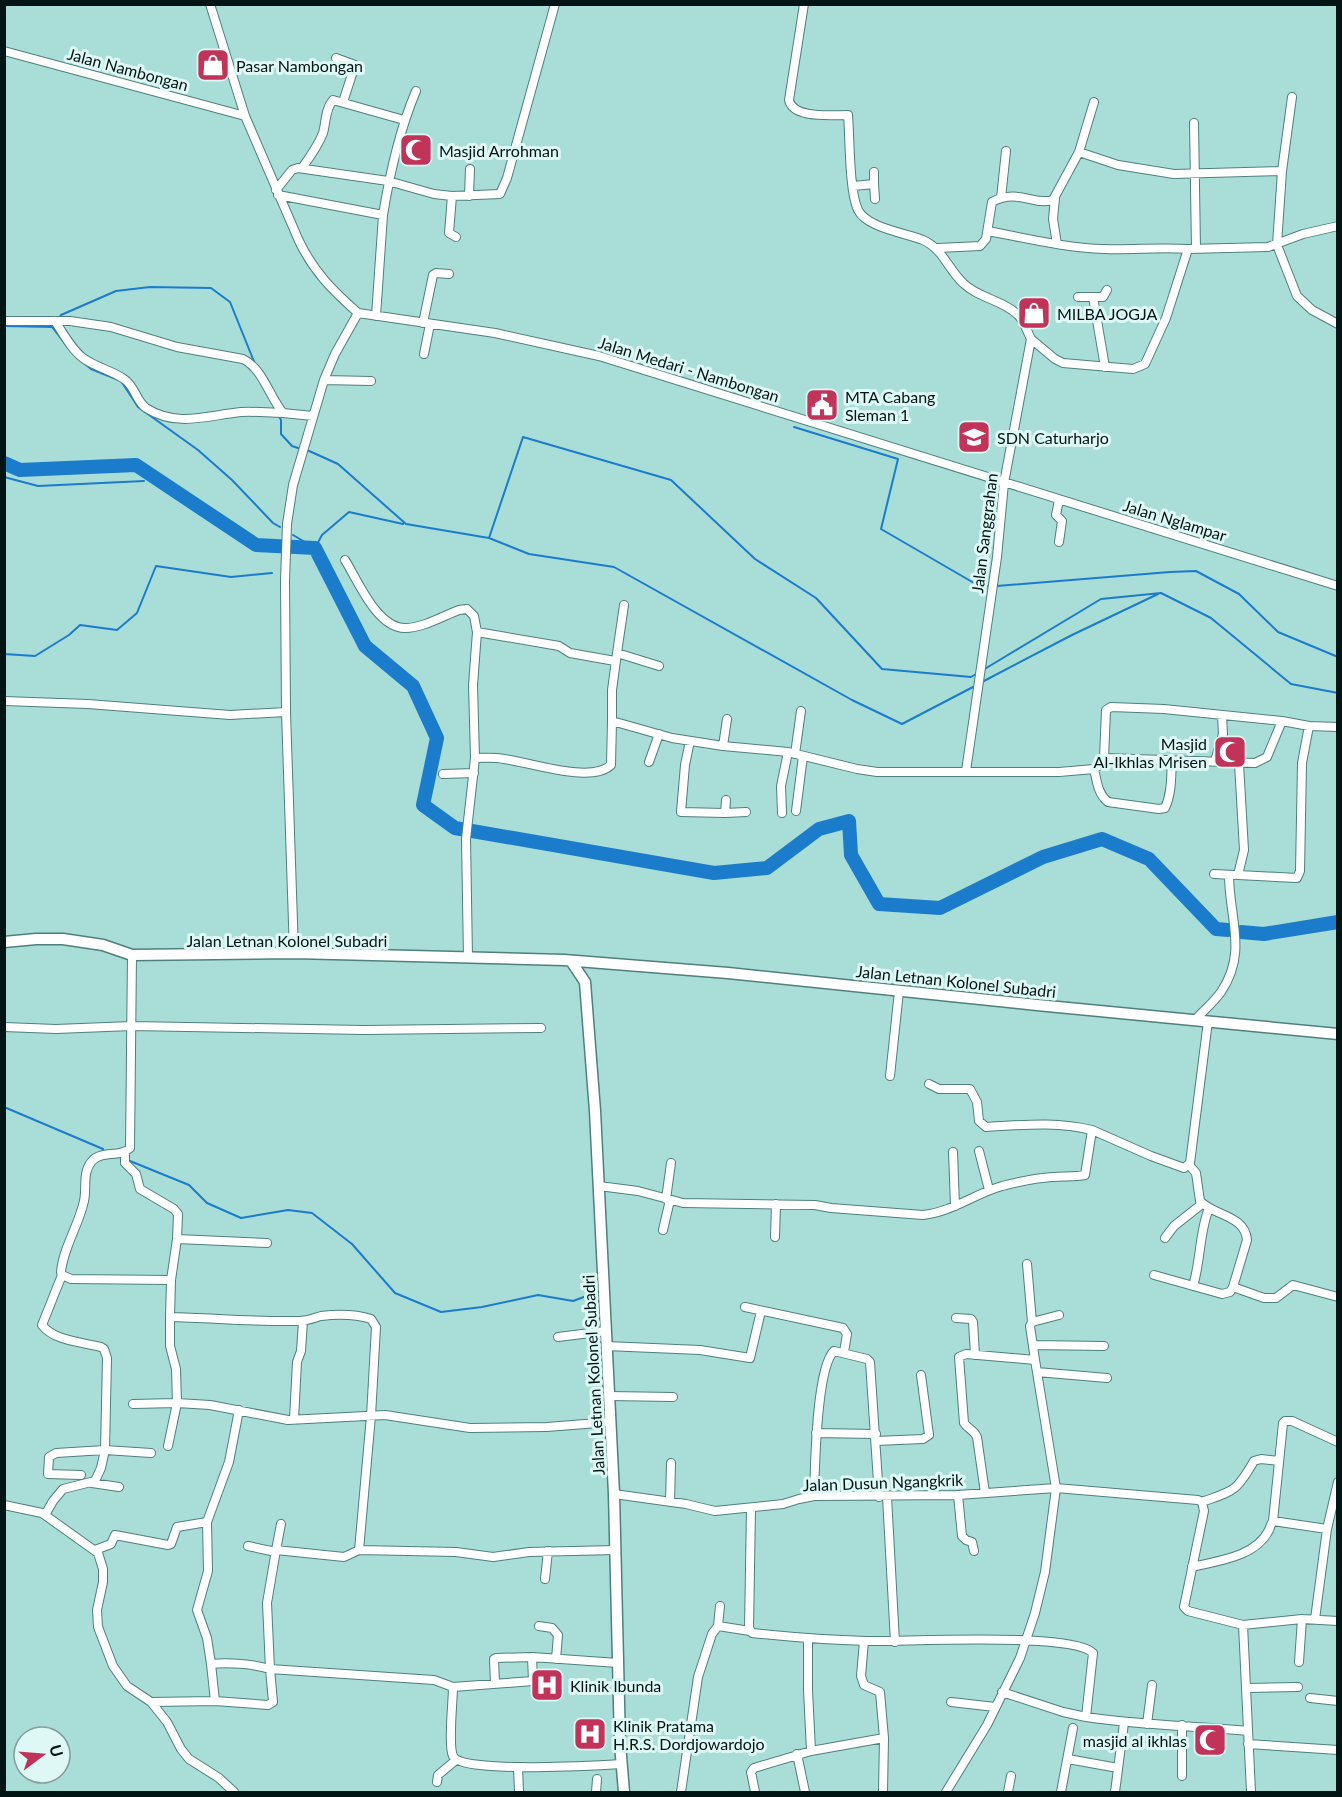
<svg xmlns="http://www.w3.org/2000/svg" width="1342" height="1797" font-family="Lato,sans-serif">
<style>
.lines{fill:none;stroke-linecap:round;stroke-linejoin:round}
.stream{stroke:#1b7ccc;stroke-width:2}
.river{stroke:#1b7ccc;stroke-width:14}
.minor-casing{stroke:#4f807c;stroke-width:10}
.major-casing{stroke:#4f807c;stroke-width:13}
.minor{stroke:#fff;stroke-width:8}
.major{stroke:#fff;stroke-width:10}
.labels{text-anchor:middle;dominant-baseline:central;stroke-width:6;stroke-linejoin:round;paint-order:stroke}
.poi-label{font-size:16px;fill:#021413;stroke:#def8f5;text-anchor:start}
.street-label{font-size:16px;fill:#021413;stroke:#def8f5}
</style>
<rect width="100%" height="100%" fill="#a9ddd8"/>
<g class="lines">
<!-- stream -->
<path class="stream" d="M59,318L61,315L116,291L150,287L211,288L230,302L255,364
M4,326L52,327L71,351
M84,363L91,369L121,381L138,407L198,450L232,480L273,523L280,527
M278,415L281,420V434L292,446L301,449
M794,427L898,459L881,529L974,583L991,587
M307,450L338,464L406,524L489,538L523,437L671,480L755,559L816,598L882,669L971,677L978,673
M4,477L38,486L144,481
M293,535L315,548L322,535L349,512L403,524
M489,538L529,554L614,567L852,700L902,724L973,687
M997,586L1170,572L1196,571L1239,594L1278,632L1338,657
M4,654L35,656L69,635L80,625L117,630L137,613L156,566L231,577L272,573
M983,670L1101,599L1161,593L1211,618L1291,684L1338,693
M982,682L1072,635L1158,594
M4,1107L103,1149
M130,1161L189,1185L207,1203L241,1218L288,1210L312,1213L352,1244L395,1293L441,1312L482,1307L538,1295L573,1301L600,1291"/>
<!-- river -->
<path class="river" d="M4,463L20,470L136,465L256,545L315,548L365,646L413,686L437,738L423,805L455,828L714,873L767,868L819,829L849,821L851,855L879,904L940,908L1043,857L1102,839L1149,859L1216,929L1228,930
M1241,932L1264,934L1338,922"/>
<!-- minor casing -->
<g class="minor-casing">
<path id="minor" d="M210,4L245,116L299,241C314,272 332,290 358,313
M804,4L789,100C793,119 831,115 848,115C850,139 849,191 858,210C867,228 906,233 923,240C943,249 948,269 963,283C978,298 1003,300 1018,315C1024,321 1027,331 1031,339
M4,51L245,116
M336,58L355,65L343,102
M1194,123L1196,249
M1079,152L1094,102
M302,168C310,157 318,146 323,133C326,123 325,109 333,100L404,120
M1282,171L1292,97
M874,172V184
M853,186L874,184L875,199
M276,190L292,170L298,168L388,181L434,194L452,196L500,194L507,178L555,4
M278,195L383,215C390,172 399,131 416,91
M452,196L449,233L456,237
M469,196L470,169
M1001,198L1006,151
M1055,198L1053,219L1057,244
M988,231C1026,238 1065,248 1104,249C1132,250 1160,247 1188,249
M938,248L980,246L986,239L992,202C1018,188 1034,206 1053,200L1079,152L1118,165L1174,174L1282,171L1277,245L1297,296L1312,310L1338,324
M1078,297H1093L1105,367
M1093,297H1103L1107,290
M358,313L495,333L599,356L1338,586
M376,316L383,215
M4,321H70L111,327L177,347L243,359C263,369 269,396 283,413L313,416
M55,321C63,333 71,349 83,358C95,367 111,370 124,379C135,386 136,401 146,408C177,428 209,415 241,412C255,411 269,413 283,413
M423,323L433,275L436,273L449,274
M424,354L430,324
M324,380L371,381
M1059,500L1056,515L1062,521L1059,542
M345,560C358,581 377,628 405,628C423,628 443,616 459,610L467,609L474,616L477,632
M617,653L624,605
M4,701L88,704L230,715L286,712
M612,721V690L617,653L659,666
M690,741L685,765L681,812L725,813L726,800
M723,746L727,719
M795,754L801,711
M475,758C485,758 494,757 504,759C529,762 591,784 611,765L612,721L672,738L723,746L788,752L857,769L877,772H1059L1094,769L1102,763L1104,758L1255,763L1267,757L1282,721L1309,726L1338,727
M1104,758L1106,710L1111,707L1164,709L1282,721
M1215,761L1223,734L1222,716
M649,762L659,734
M1239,764L1244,850L1238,875L1297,878L1300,871L1302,763L1309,726
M1094,769C1097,782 1098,794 1108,802L1159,809L1165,808C1172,793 1171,776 1172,760
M966,771L997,557L1004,483L1031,339L1055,359L1063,363L1133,369L1145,364L1166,318L1188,249L1268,247L1303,234L1338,226
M443,774L474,773
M796,811L803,756
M725,813L746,812
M782,813L781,786L788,752
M1214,874L1234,875
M294,953L286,712L285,581L287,524L293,485L324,380L335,354L358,313
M132,955L130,1148C120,1158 102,1150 92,1161C82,1172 87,1188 84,1201C79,1225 63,1248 61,1272L62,1275L71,1279L171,1280L170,1317
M468,958L466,839L475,758L473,685L477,632L559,646L570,653L615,661
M1196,1019C1204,1010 1214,1002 1221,992C1248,952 1229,918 1229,875
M4,1027L56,1029L132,1026L364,1030L541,1028
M890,1076L899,991
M929,1084L939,1089H970L977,1102L979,1121L986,1127C1022,1125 1056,1121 1092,1130
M979,1151L989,1190
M125,1152V1163L136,1174L140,1189L174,1209L178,1214L177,1239L171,1280
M953,1152L955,1206
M1189,1165L1196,1173L1200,1201C1214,1216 1245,1215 1247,1240L1233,1287L1264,1298H1276L1293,1285L1338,1297
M599,1186L638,1191L683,1203L815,1205L831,1208L923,1215C952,1212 974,1194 1002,1186C1018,1182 1035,1178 1052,1177C1063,1176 1075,1177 1085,1175L1092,1130L1151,1156L1184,1168L1190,1163L1208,1021
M666,1199L671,1163
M663,1230L670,1200
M775,1237L776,1204
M1165,1238L1174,1226L1202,1204
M177,1239L267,1243
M1027,1264L1032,1322
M62,1275L42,1325C54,1341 82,1342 101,1347L104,1349L107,1358L105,1450L56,1453L49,1457L48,1474L81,1475
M1154,1275L1222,1294L1230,1292L1233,1287
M1193,1286C1201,1260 1199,1233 1209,1208
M745,1307L843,1328L847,1334L844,1352
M956,1318L971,1319L973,1322L975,1355
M558,1337L606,1331
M1033,1345L1104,1346
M606,1346L700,1350L750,1358L761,1311
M1035,1360L1030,1326L1032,1322L1059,1315
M1037,1372L1107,1378
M609,1396L673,1397
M133,1404L177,1403L210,1405L288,1420L385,1415L470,1428L547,1427L610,1422
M294,1419L297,1362L301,1351L303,1321
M816,1433L876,1434
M876,1441L923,1439L929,1435L921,1375
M168,1446L177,1403L176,1369L170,1346V1317C213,1318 256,1322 299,1321C307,1321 314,1318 321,1316C338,1314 355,1314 371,1319L376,1327L371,1416L359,1550L456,1552L493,1557L529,1552L616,1550
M92,1483L119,1487
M614,1494L686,1504L715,1511L783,1504L799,1499L814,1496L958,1495L1056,1488L1198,1500L1202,1502L1204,1511L1184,1607L1188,1611L1243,1625
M958,1495L962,1536L966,1540L972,1542L974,1551
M814,1496C815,1469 816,1368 834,1351L867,1359L870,1362L879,1497
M887,1497L895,1642
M670,1502L671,1463
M1202,1502C1235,1490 1236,1492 1254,1461L1261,1459L1279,1461
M4,1505L42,1513L98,1553L103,1569V1582L97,1610L98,1627L113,1666L127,1686L151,1702L215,1701L268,1705L273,1702L270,1669L434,1680L453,1687
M751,1508L749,1628L752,1633C790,1637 829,1640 867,1641C904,1642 1072,1632 1093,1653L1086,1717C1139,1725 1194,1726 1248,1731
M45,1515L53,1501L63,1489L95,1481L101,1468L105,1450L151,1453
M1273,1521L1283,1423L1285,1421H1292L1338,1442
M207,1522L208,1571L197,1610L207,1638L211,1664C229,1662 253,1664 270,1669L267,1603L276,1550L344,1557L359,1550
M248,1546L276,1552
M95,1550L111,1544L115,1535L168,1545L171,1544L177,1527L207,1522L229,1462L239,1410
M276,1550L281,1524
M1192,1567C1217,1561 1256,1557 1269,1530C1270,1527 1271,1524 1273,1521L1327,1529
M545,1579L548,1551
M1315,1619L1327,1529L1338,1482
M539,1626L552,1628L558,1635L556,1659
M718,1626L720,1606
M808,1638V1690L811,1751
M864,1641L861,1676L864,1685L880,1692L884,1738L883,1792
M1299,1662L1302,1619
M618,1663L532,1657L533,1681L453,1687C453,1701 448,1745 453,1756C460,1774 599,1765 621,1764
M211,1664L215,1701
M495,1683L494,1659L496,1658L532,1657
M1247,1688L1298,1687
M1002,1692L1063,1712L1086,1717
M1310,1698L1338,1701
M151,1702L167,1722L181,1749L189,1759L219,1778L234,1792
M951,1702L995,1707
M1147,1724L1152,1685
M1182,1725V1776
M1248,1744L1338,1750
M797,1754L805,1792
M1068,1759L1118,1768
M518,1767L519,1792
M437,1782L438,1775L456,1760
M596,1792L597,1779
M681,1792L698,1677L712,1634L718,1626L750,1631
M755,1792L751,1772L754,1768L811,1751L884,1738
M946,1792L987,1725L1020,1658L1035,1613L1045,1572L1056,1488L1035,1360L966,1354L959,1357L964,1423C968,1429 974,1430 977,1437L985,1493
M1008,1792L1011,1776
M1061,1792L1073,1728
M1115,1792L1124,1723
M1251,1792L1243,1625L1302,1619L1338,1621"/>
</g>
<!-- major casing -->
<g class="major-casing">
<path id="major" d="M4,942L36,939H63L103,945L132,955L294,953L564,960L728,973L1037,1005L1338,1034
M571,961L585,982L595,1111L614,1494L620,1744L624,1792"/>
</g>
<!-- minor -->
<use href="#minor" class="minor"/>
<!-- major -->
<use href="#major" class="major"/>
</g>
<!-- icons -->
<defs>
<g id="shop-square" transform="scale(1.725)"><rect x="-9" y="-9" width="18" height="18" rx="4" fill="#c2335a" stroke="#def8f5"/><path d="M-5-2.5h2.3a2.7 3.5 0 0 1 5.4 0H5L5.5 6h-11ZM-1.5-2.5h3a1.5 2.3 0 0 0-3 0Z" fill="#fff"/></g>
<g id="mosque-square" transform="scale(1.725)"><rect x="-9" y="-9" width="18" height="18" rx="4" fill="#c2335a" stroke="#def8f5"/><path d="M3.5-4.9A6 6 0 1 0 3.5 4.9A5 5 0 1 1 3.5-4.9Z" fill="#fff"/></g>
<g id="civic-square" transform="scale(1.725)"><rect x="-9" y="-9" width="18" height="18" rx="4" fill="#c2335a" stroke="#def8f5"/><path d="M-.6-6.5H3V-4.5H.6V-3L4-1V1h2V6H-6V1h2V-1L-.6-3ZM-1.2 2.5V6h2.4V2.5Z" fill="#fff"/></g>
<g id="school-square" transform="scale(1.725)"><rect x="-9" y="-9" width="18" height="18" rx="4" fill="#c2335a" stroke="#def8f5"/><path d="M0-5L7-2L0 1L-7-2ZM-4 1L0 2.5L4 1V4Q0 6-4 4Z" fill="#fff"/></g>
<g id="hospital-square" transform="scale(1.725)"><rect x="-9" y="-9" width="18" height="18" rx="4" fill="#c2335a" stroke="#def8f5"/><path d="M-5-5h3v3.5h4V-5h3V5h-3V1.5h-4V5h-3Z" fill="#fff"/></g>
</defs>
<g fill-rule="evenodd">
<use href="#shop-square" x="213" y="65"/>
<use href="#mosque-square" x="416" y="150"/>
<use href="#shop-square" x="1034" y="313"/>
<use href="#civic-square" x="822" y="405"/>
<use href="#school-square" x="974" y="437"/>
<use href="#mosque-square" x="1230" y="752"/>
<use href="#hospital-square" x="547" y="1685"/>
<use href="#hospital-square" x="590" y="1734"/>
<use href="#mosque-square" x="1210" y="1740"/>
</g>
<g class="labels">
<!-- poi labels -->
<g class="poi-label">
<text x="236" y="65">Pasar Nambongan</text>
<text x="439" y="150">Masjid Arrohman</text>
<text x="1057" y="313">MILBA JOGJA</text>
<text x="845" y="396">MTA Cabang<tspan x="845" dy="18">Sleman 1</tspan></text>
<text x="997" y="437">SDN Caturharjo</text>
<text x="1207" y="743" text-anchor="end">Masjid<tspan x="1207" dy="18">Al-Ikhlas Mrisen</tspan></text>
<text x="570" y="1685">Klinik Ibunda</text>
<text x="613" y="1725">Klinik Pratama<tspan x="613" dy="18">H.R.S. Dordjowardojo</tspan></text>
<text x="1187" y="1740" text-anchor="end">masjid al ikhlas</text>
</g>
<!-- street labels -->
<g class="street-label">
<text transform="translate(128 69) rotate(15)">Jalan Nambongan</text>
<text transform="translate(689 369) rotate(17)">Jalan Medari - Nambongan</text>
<text transform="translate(1175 520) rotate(17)">Jalan Nglampar</text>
<text transform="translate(984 533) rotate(-83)">Jalan Sanggrahan</text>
<text x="287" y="940">Jalan Letnan Kolonel Subadri</text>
<text transform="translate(956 981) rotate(6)">Jalan Letnan Kolonel Subadri</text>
<text transform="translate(593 1375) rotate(-93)">Jalan Letnan Kolonel Subadri</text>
<text transform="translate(883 1482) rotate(-2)">Jalan Dusun Ngangkrik</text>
</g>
</g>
<!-- border -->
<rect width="1342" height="1797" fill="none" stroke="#021413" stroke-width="12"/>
<!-- north arrow -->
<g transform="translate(42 1755) rotate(74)"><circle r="28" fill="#def8f5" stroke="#869d9b" stroke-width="1.5"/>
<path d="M0-4.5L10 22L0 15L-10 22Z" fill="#c2335a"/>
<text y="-9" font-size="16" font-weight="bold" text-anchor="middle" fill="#021413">U</text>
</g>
</svg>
